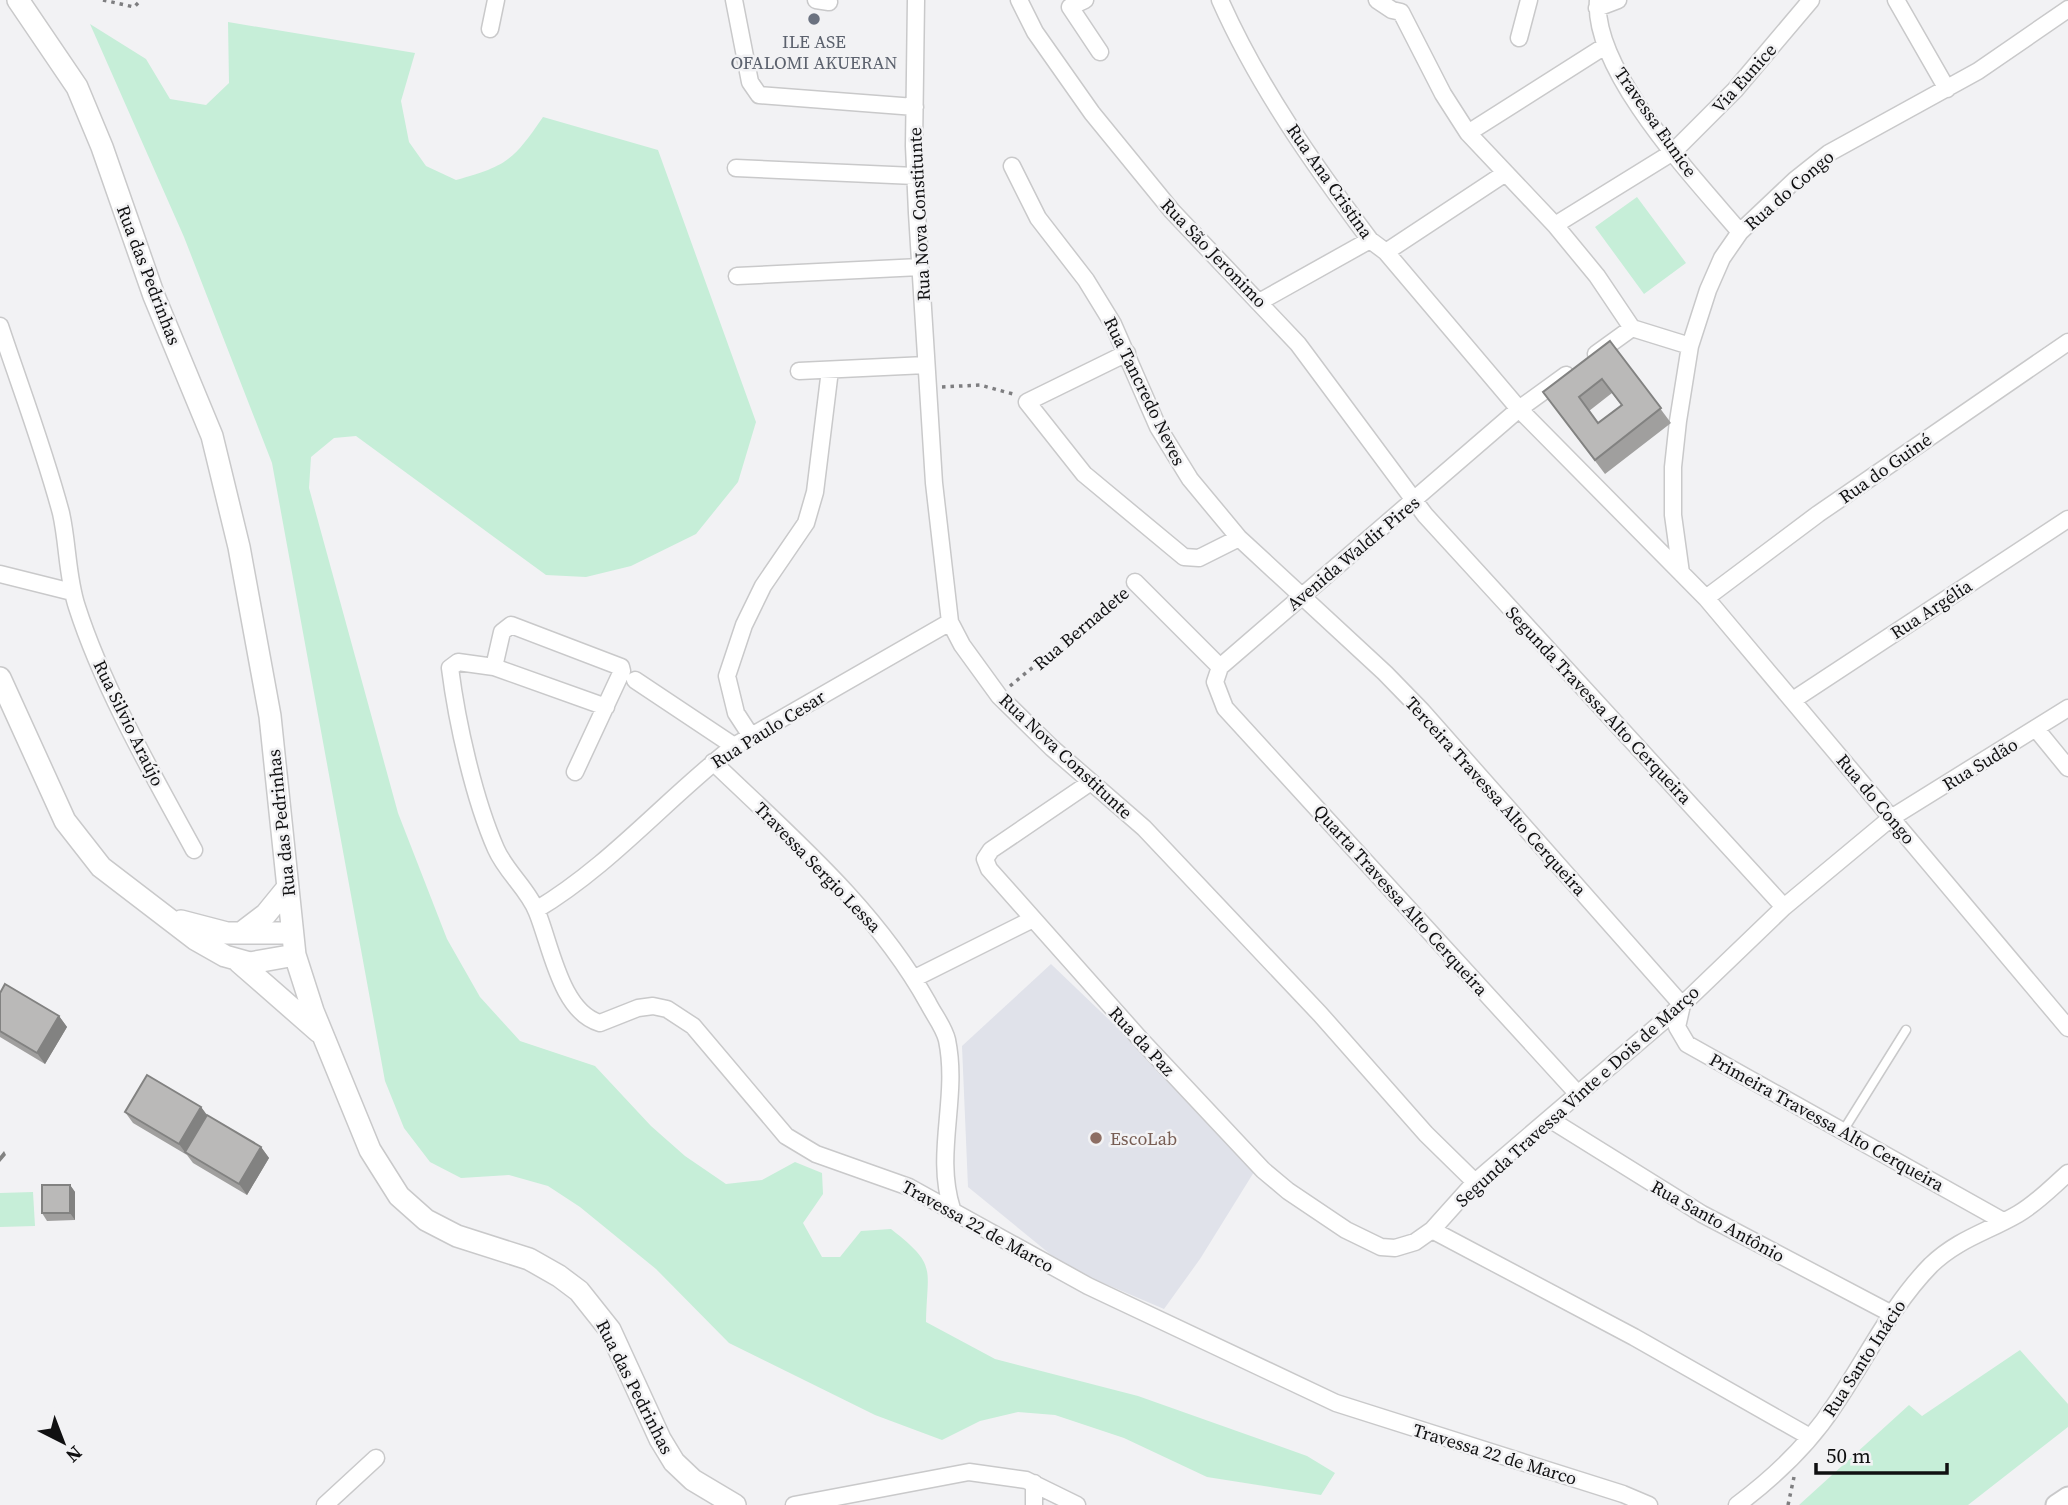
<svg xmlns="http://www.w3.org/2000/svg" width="2068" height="1505" font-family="'Source Serif 4',serif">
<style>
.built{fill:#e0e2ea}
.green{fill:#c6eed8}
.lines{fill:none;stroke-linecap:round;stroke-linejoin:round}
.service-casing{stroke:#c9c9ca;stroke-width:11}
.minor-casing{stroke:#c9c9ca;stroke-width:19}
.tertiary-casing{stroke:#c9c9ca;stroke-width:23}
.secondary-casing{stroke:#c9c9ca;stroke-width:24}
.path{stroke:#7e7e80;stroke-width:3.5;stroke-dasharray:3.5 5;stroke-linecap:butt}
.service{stroke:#fff;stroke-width:8}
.minor{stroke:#fff;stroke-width:16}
.tertiary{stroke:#fff;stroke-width:19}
.secondary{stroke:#fff;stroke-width:21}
.wall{fill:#a09f9e;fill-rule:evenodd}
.shaded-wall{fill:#828281}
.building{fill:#bab9b8;stroke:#828281;stroke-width:2;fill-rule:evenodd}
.worship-dot{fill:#6b7280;stroke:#f2f2f4;stroke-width:2.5}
.education-dot{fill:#8d6e63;stroke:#f2f2f4;stroke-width:2.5}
.labels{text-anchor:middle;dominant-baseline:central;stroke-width:5;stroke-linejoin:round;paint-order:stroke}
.worship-label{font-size:18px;fill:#5b616d;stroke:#f2f2f4}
.street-label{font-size:18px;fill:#101011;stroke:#f2f2f4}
.education-label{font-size:18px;fill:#785e54;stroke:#f2f2f4;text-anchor:start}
</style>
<rect width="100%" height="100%" fill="#f2f2f4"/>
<!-- built -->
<path class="built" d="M1051,964L1197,1104L1254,1172L1200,1259L1164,1309L1066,1267L968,1187L962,1046Z"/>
<!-- green -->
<path class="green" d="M228,22L415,53L401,101L409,142L426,166L456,180C506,166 513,161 543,117L658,150L756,422L738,482L696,534L631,566L586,577L546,575L356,436L334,438L311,457L309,488L398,813L447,939L480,997L520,1041L595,1066L651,1126L685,1156L726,1184L762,1180L795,1162L822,1173L823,1194L803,1223L822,1257H840L861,1231L891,1229C938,1266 927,1267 926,1322L995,1359L1138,1396L1307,1456L1335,1473L1321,1495L1207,1477L1124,1438L1055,1415L1018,1412L980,1421L942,1440L875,1415L729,1343L656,1269L580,1207L548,1186L509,1175L461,1178L430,1162L404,1128L385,1081L272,463L184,237L90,24L146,59L170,99L206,105L229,83Z
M1637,197L1686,263L1644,294L1595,227Z
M33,1192L35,1226L0,1227V1193Z
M2020,1350L2068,1404V1427L1968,1505H1799L1909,1405L1922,1416Z"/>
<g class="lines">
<!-- service casing -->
<g class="service-casing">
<path id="service" d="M1843,1131L1906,1030"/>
</g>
<!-- minor casing -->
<g class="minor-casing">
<path id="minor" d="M734,0L750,82L759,95L915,107
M816,0L829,2
M916,0L914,146L917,213L934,483L950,622L962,645L999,696L1052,748L1144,828L1320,1014L1426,1134L1475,1182
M1019,0L1035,32L1092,113L1172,211L1298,344L1425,515L1784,907
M1085,0L1070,7L1100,52
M1220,0C1258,86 1314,165 1370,240L1386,252L1519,409L1706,598L2068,1028
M1377,0L1392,10L1401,12
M1598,0C1592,71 1696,180 1740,232
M1896,0L1947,89
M1597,8L1618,0
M1401,12L1443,94L1468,133L1555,225L1597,276L1632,328
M490,29L496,0
M1519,38L1529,0
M1468,133L1605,46
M1012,166L1038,218L1086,280L1113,324L1158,427L1190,479L1239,538L1385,673L1422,711L1682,1005L1677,1027L1687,1044L2003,1221
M736,168L915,176
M1555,225L1673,152L1735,90L1811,0
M1386,252L1504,174
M737,276L920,267
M1261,301L1370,240
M0,326C21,389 44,449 61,513C68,544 67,577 77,607C103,688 153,775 194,850
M1632,328L1690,346
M1127,353L1027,402L1084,474L1184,557L1199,558L1239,538
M1596,354L1632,328
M799,371L926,365
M1566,375L1519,409L1220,667L1215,682L1225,708L1577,1093
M1681,573L1673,515V467L1678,421L1690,346L1708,290L1722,258L1740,232L1795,180L1829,153L1978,71L2068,9
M0,574L72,592
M1135,582L1220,667
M1706,598L1818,514L2068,342
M494,667L502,632L511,625L621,667L622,671L575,772
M635,680L734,746
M1793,700L2068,519
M606,707L494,667L458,662L450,668C457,723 474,799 496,849C506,872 528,889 537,912C551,946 561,1012 600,1023L638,1008L653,1006L667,1009L693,1026L786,1136L816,1154L909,1187L1088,1286L1336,1403L1623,1494L1649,1505
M2037,730L2068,768
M751,736L736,713L727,676L744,625L763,586L806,523L815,492L830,370
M713,762C791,837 875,908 928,1003C934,1015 944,1027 947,1040C959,1098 934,1153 952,1209
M1091,782L991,850L985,859L989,869L1141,1040L1263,1170L1288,1191L1346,1230L1381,1247L1395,1248L1415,1242L1432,1230
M536,910C611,865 666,799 734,746L950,622
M915,978L1031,920
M1551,1120L1702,1214L1890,1313
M1810,1437L1634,1337L1432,1230L1475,1182L1682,1005L1784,907L1891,818L2068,708
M325,1505L376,1458
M794,1505L969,1472L1026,1480L1077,1505
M1034,1505V1483
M1737,1505C1773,1478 1809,1444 1834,1406C1867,1358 1890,1307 1931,1265C1958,1239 1987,1232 2018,1214C2037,1203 2052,1187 2068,1173"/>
</g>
<!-- tertiary casing -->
<g class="tertiary-casing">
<path id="tertiary" d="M2056,1505L2068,1497"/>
</g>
<!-- secondary casing -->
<g class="secondary-casing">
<path id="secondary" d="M18,0L77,87L102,147L154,296L212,436L239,547L270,716L295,955L313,1011L370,1150L399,1196L426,1220L457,1236L529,1259L559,1276L579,1291L610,1330L660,1439L674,1462L693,1480L735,1505
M0,678L65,821L101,867L195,939L225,956L250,963L295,955
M181,921L227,933H292
M241,933L266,914L288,887
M239,962L319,1032"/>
</g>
<!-- path -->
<path class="path" d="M103,0L134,7L141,0
M942,387L980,385L1013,394
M1010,686L1123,593
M1788,1505L1794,1477"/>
<!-- service -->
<use href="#service" class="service"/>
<!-- minor -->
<use href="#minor" class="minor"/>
<!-- tertiary -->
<use href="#tertiary" class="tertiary"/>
<!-- secondary -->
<use href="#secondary" class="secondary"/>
</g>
<!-- wall -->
<path class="wall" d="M1610,341L1671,423L1605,474L1543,392ZM1612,393L1621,405L1598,423L1589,411Z
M0,993L59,1016L67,1027L45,1064L0,1037Z
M201,1107L207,1115L261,1147L269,1158L247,1195L193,1163L187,1155L133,1123L125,1112Z
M70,1185L75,1192V1220L47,1221L42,1213Z"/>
<!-- shaded-wall -->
<path class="shaded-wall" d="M59,1016L67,1027L45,1064L37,1053Z
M201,1107L209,1118L185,1152L187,1155L179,1144Z
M261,1147L269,1158L247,1195L239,1184Z
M4,1151L6,1155L0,1162V1156Z
M70,1185L75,1192V1220L70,1213Z"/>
<!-- building -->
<path class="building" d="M1610,341L1661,408L1595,460L1543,392ZM1602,379L1622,405L1598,423L1579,397Z
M5,984L59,1016L37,1053L0,1031V993Z
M147,1075L201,1107L179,1144L125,1112Z
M207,1115L261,1147L239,1184L185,1152Z
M42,1185H70V1213H42Z"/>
<!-- markers -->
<circle class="worship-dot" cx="814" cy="19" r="7"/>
<circle class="education-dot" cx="1096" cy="1138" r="7"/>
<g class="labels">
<!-- worship labels -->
<g class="worship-label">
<text x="814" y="41">ILE ASE<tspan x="814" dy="21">OFALOMI AKUERAN</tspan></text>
</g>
<!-- street labels -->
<g class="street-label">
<text transform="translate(1744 78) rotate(-48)">Via Eunice</text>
<text transform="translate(1656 122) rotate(55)">Travessa Eunice</text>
<text transform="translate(1330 181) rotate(55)">Rua Ana Cristina</text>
<text transform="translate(1789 190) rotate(-41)">Rua do Congo</text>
<text transform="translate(919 214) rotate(-93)">Rua Nova Constitunte</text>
<text transform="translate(1214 253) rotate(46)">Rua São Jeronimo</text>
<text transform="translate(149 275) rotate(69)">Rua das Pedrinhas</text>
<text transform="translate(1145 391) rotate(64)">Rua Tancredo Neves</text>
<text transform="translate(1885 468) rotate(-35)">Rua do Guiné</text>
<text transform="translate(1353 553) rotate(-40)">Avenida Waldir Pires</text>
<text transform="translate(1931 609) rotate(-33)">Rua Argélia</text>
<text transform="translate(1081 628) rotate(-40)">Rua Bernadete</text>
<text transform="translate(1599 705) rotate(47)">Segunda Travessa Alto Cerqueira</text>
<text transform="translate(129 723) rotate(64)">Rua Silvio Araújo</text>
<text transform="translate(768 729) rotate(-32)">Rua Paulo Cesar</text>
<text transform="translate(1066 756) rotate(43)">Rua Nova Constitunte</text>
<text transform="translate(1980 764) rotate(-31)">Rua Sudão</text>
<text transform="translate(1496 796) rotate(48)">Terceira Travessa Alto Cerqueira</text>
<text transform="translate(1876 799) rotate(50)">Rua do Congo</text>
<text transform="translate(281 823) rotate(-96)">Rua das Pedrinhas</text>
<text transform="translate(818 867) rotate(46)">Travessa Sergio Lessa</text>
<text transform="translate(1401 900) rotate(48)">Quarta Travessa Alto Cerqueira</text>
<text transform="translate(1142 1041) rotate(47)">Rua da Paz</text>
<text transform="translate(1577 1096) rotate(-42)">Segunda Travessa Vinte e Dois de Março</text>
<text transform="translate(1827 1122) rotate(29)">Primeira Travessa Alto Cerqueira</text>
<text transform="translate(1718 1221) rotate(29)">Rua Santo Antônio</text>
<text transform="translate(978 1226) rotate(29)">Travessa 22 de Marco</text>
<text transform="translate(1864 1358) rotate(-57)">Rua Santo Inácio</text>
<text transform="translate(635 1387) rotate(63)">Rua das Pedrinhas</text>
<text transform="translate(1495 1454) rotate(17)">Travessa 22 de Marco</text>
</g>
<!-- education labels -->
<g class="education-label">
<text x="1110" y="1138">EscoLab</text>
</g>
</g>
<!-- north arrow -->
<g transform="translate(63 1442) rotate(138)" stroke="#f2f2f4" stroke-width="5" paint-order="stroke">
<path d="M0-5L12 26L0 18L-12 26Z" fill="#101011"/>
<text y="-10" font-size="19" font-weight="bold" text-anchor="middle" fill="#101011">N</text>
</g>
<!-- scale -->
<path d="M1816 1463v10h131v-10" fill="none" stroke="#101011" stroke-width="3.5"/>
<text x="1826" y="1463" font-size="21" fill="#101011" stroke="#f2f2f4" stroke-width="5" paint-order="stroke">50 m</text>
</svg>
